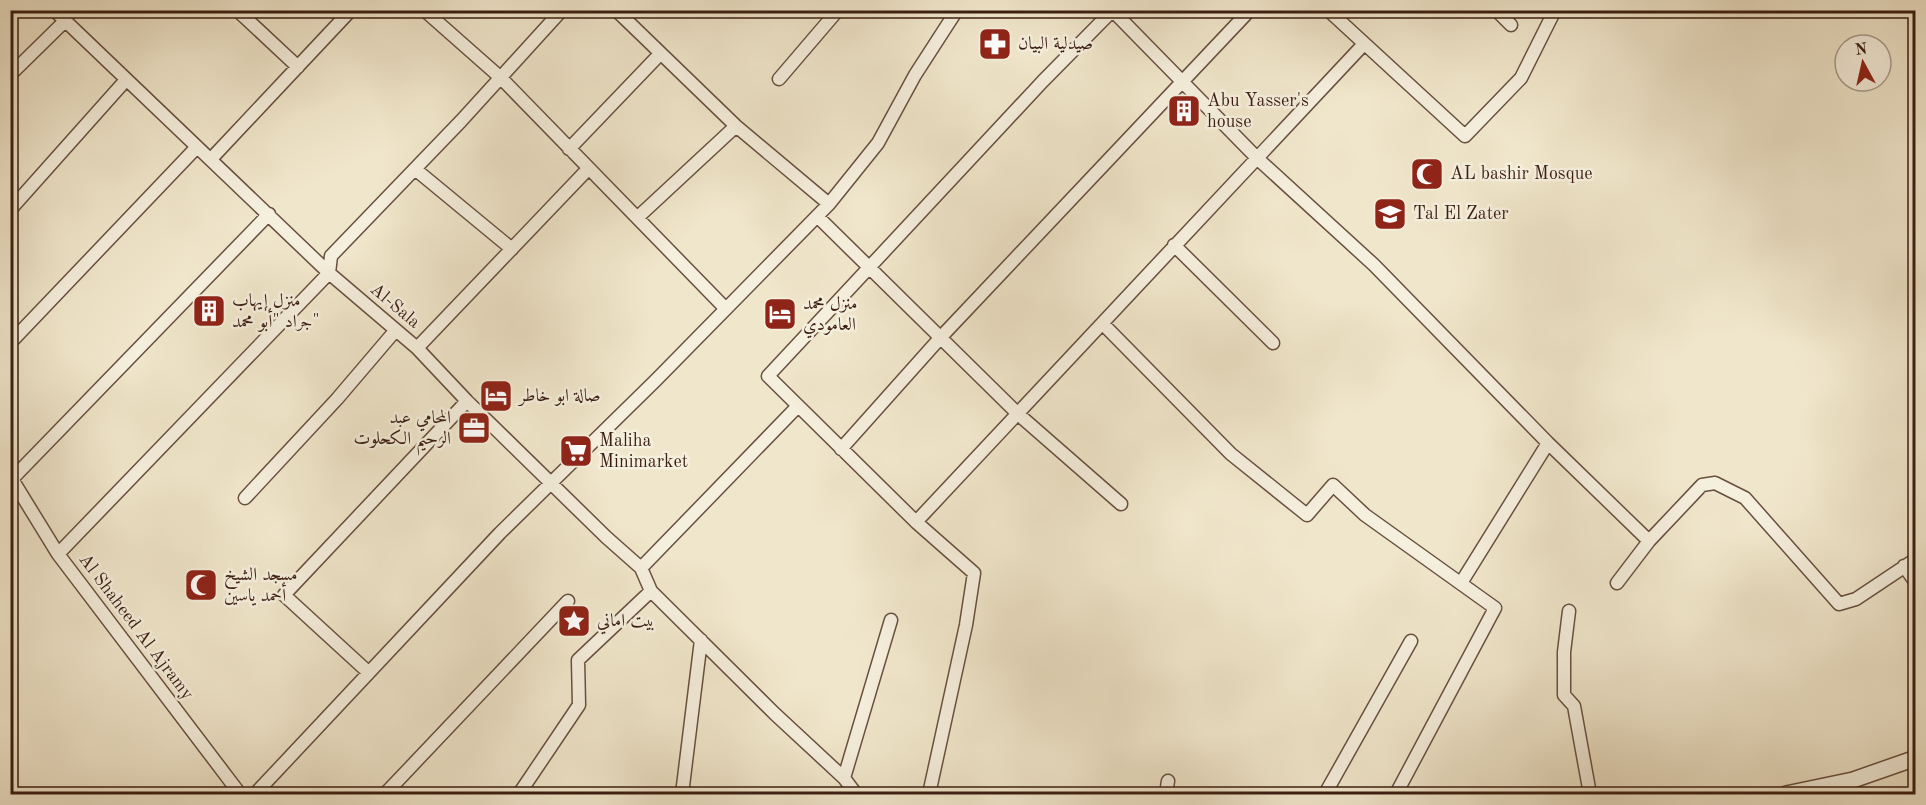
<svg xmlns="http://www.w3.org/2000/svg" width="1926" height="805" font-family="'Old Standard TT',Amiri,serif">
<style>
.lines{fill:none;stroke-linecap:round;stroke-linejoin:round}
.minor-casing{stroke:#685040;stroke-width:15}
.tertiary-casing{stroke:#685040;stroke-width:18}
.minor{stroke:#f5efdd;stroke-width:12}
.tertiary{stroke:#f5efdd;stroke-width:15}
.labels{text-anchor:middle;dominant-baseline:central;stroke-width:5;stroke-linejoin:round;paint-order:stroke}
.poi-label{font-size:18px;fill:#3b1e12;stroke:#f5efdd;text-anchor:start}
.street-label{font-size:18px;fill:#3b1e12;stroke:#f5efdd}
</style>
<rect width="100%" height="100%" fill="#f0e6cb"/>
<filter id="stains"><feTurbulence type="fractalNoise" baseFrequency=".00333" numOctaves="4"/><feColorMatrix values="0 0 0 0 .2 0 0 0 0 .09 0 0 0 0 .02 0 0 0 .5 -.17"/></filter>
<radialGradient id="worn" r=".72"><stop offset=".6" stop-color="#630" stop-opacity="0"/><stop offset="1" stop-color="#630" stop-opacity=".3"/></radialGradient>
<g class="lines">
<!-- minor casing -->
<g class="minor-casing">
<path id="minor" d="M54,10L329,273L417,348L467,401L606,537L641,568L651,591L775,714L844,778L856,794
M237,10L298,67
M424,10L501,78L726,309
M616,10L736,126L829,204
M1112,10L1258,159L1374,265L1548,443L1649,541
M1328,10L1465,136L1521,78L1555,10
M1496,10L1511,25
M10,75L65,21
M779,79L838,10
M569,149L660,54
M211,159L351,10
M415,169L512,249
M10,210L125,81
M817,216L1018,414L1121,504
M638,217L736,126
M1174,245L1273,343
M1103,324L1231,454L1307,515L1333,485L1365,515L1495,608L1396,794
M10,343L196,148
M417,348L588,169
M841,449L941,337L1250,10
M10,476L58,554L240,794
M12,479L269,214
M245,498L337,399L395,331
M916,522L1363,45
M58,554L329,273L331,256L461,121L562,10
M1904,566L1916,583
M641,568L798,406
M1461,583L1548,443
M1617,583L1649,541L1702,485L1715,483L1745,498L1839,604L1856,599L1916,559
M1569,611L1564,652V695L1574,706L1590,794
M368,672L284,595L467,401
M844,778L891,620
M255,794L500,533L656,380L829,204L878,143L915,75L957,10
M385,794L568,601
M519,794L579,705L578,660L651,591
M682,794L701,640
M929,794L966,625L974,573L916,522L768,376L1043,81L1112,11
M1166,794L1168,781
M1325,794L1411,641"/>
</g>
<!-- tertiary casing -->
<g class="tertiary-casing">
<path id="tertiary" d="M1786,794L1853,780L1916,758"/>
</g>
<!-- minor -->
<use href="#minor" class="minor"/>
<!-- tertiary -->
<use href="#tertiary" class="tertiary"/>
</g>
<!-- icons -->
<defs>
<g id="pharmacy-square" transform="scale(1.725)"><rect x="-9" y="-9" width="18" height="18" rx="4" fill="#8f2418" stroke="#f5efdd"/><path d="M-2-6h4v4h4v4h-4v4h-4v-4h-4v-4h4Z" fill="#fff"/></g>
<g id="building-square" transform="scale(1.725)"><rect x="-9" y="-9" width="18" height="18" rx="4" fill="#8f2418" stroke="#f5efdd"/><path d="M-4-6H4V6H1V3H-1V6H-4ZM-2.5-4.3h1.7v1.8h-1.7ZM.8-4.3h1.7v1.8H.8ZM-2.5-1h1.7V.8h-1.7ZM.8-1h1.7V.8H.8Z" fill="#fff"/></g>
<g id="mosque-square" transform="scale(1.725)"><rect x="-9" y="-9" width="18" height="18" rx="4" fill="#8f2418" stroke="#f5efdd"/><path d="M3.5-4.9A6 6 0 1 0 3.5 4.9A5 5 0 1 1 3.5-4.9Z" fill="#fff"/></g>
<g id="school-square" transform="scale(1.725)"><rect x="-9" y="-9" width="18" height="18" rx="4" fill="#8f2418" stroke="#f5efdd"/><path d="M0-5L7-2L0 1L-7-2ZM-4 1L0 2.5L4 1V4Q0 6-4 4Z" fill="#fff"/></g>
<g id="hotel-square" transform="scale(1.725)"><rect x="-9" y="-9" width="18" height="18" rx="4" fill="#8f2418" stroke="#f5efdd"/><path d="M-6-4.5h1.5V1H6V5H4.5V3h-9V5H-6ZM-4 0a1.8 1.8 0 1 1 3.6 0ZM.5 0V-2.5h3Q6-2.5 6 0Z" fill="#fff"/></g>
<g id="office-square" transform="scale(1.725)"><rect x="-9" y="-9" width="18" height="18" rx="4" fill="#8f2418" stroke="#f5efdd"/><path d="M-6-3h4V-5.5h4V-3h4V5H-6ZM-1-4.5V-3h2v-1.5ZM-6 0V1H6V0Z" fill="#fff"/></g>
<g id="supermarket-square" transform="scale(1.725)"><rect x="-9" y="-9" width="18" height="18" rx="4" fill="#8f2418" stroke="#f5efdd"/><path d="M-6-5.5h2.5l.6 2H6L4.5 2H-2.5L-4.4-4H-6ZM-1.5 3.2a1.3 1.3 0 1 0 .1 0ZM3 3.2a1.3 1.3 0 1 0 .1 0Z" fill="#fff"/></g>
<g id="sight-square" transform="scale(1.725)"><rect x="-9" y="-9" width="18" height="18" rx="4" fill="#8f2418" stroke="#f5efdd"/><path d="M0-6L1.8-2.2L6-1.7L2.9 1.2L3.7 5.4L0 3.3L-3.7 5.4L-2.9 1.2L-6-1.7L-1.8-2.2Z" fill="#fff"/></g>
</defs>
<g fill-rule="evenodd">
<use href="#pharmacy-square" x="995" y="44"/>
<use href="#building-square" x="1184" y="111"/>
<use href="#mosque-square" x="1427" y="174"/>
<use href="#school-square" x="1390" y="214"/>
<use href="#building-square" x="209" y="311"/>
<use href="#hotel-square" x="780" y="314"/>
<use href="#hotel-square" x="496" y="396"/>
<use href="#office-square" x="474" y="428"/>
<use href="#supermarket-square" x="576" y="451"/>
<use href="#mosque-square" x="201" y="585"/>
<use href="#sight-square" x="574" y="621"/>
</g>
<g class="labels">
<!-- poi labels -->
<g class="poi-label">
<text x="1018" y="44">صيدلية البيان</text>
<text x="1207" y="101">Abu Yasser's<tspan x="1207" dy="21">house</tspan></text>
<text x="1450" y="174">AL bashir Mosque</text>
<text x="1413" y="214">Tal El Zater</text>
<text x="232" y="301">منزل إيهاب<tspan x="232" dy="21">جراد "أبو محمد"</tspan></text>
<text x="803" y="304">منزل محمد<tspan x="803" dy="21">العامودي</tspan></text>
<text x="519" y="396">صالة ابو خاطر</text>
<text x="451" y="418" text-anchor="end">المحامي عبد<tspan x="451" dy="21">الرحيم الكحلوت</tspan></text>
<text x="599" y="441">Maliha<tspan x="599" dy="21">Minimarket</tspan></text>
<text x="224" y="575">مسجد الشيخ<tspan x="224" dy="21">أحمد ياسين</tspan></text>
<text x="597" y="621">بيت اماني</text>
</g>
<!-- street labels -->
<g class="street-label">
<text transform="translate(395 306) rotate(40)">Al-Sala</text>
<text transform="translate(136 627) rotate(53)">Al Shaheed Al Ajramy</text>
</g>
</g>
<!-- margin -->
<rect width="1926" height="805" fill="none" stroke="#f0e6cb" stroke-width="36"/>
<rect x="12" y="12" width="1902" height="781" fill="none" stroke="#3b1e12" stroke-width="3"/>
<rect x="18" y="18" width="1890" height="769" fill="none" stroke="#3b1e12" stroke-width="1.5"/>
<!-- north arrow -->
<g transform="translate(1863 63) rotate(352)"><circle r="28" fill="#f5efdd" stroke="#ab9b8c" stroke-width="1.5"/>
<path d="M0-4.5L10 22L0 15L-10 22Z" fill="#8f2418"/>
<text y="-9" font-size="16" font-weight="bold" text-anchor="middle" fill="#3b1e12">N</text>
</g>
<rect width="100%" height="100%" filter="url(#stains)"/>
<rect width="100%" height="100%" fill="url(#worn)"/>
</svg>
